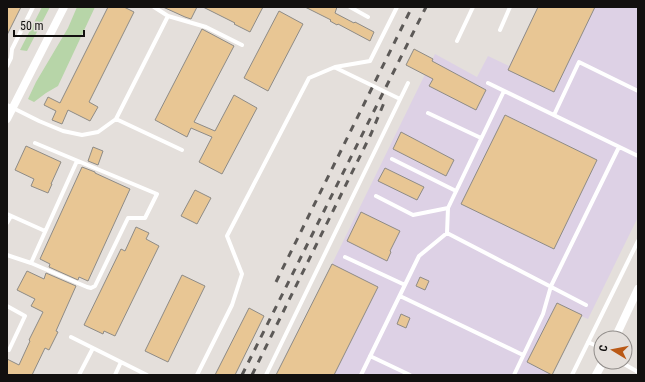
<svg xmlns="http://www.w3.org/2000/svg" width="645" height="382" font-family="'Roboto Condensed',sans-serif">
<style>
.industrial{fill:#ddd1e5}
.green{fill:#b7d5a8}
.building{fill:#e8c694;stroke:#8e8b86}
.lines{fill:none;stroke-linecap:round;stroke-linejoin:round}
.lane{stroke:#fff;stroke-width:4}
.street{stroke:#fff;stroke-width:8}
.rail{stroke:#5c5957;stroke-width:3;stroke-dasharray:7 7;stroke-linecap:butt}
</style>
<rect width="100%" height="100%" fill="#e4dfdb"/>
<!-- industrial -->
<path class="industrial" d="M538,7H638V217L588,319L581,316L552,375H276L332,264L435,54L477,77L488,56L509,66Z"/>
<!-- green -->
<path class="green" d="M42,7H50L27,51L20,50Z
M77,7H95L58,86L46,93L34,102L28,99L36,82L68,28Z"/>
<!-- building -->
<path class="building" d="M7,7H21L7,35Z
M108,7H124L134,12L89,102L98,107L90,121L68,110L62,124L52,120L56,111L44,105L48,97L60,103Z
M163,7H197L191,19L185,17Z
M203,7H263L250,32L234,24L235,23Z
M305,7H337L335,13L354,23L355,22L374,32L370,41L338,24L337,25L330,21L331,20Z
M538,7H595L554,92L508,70Z
M279,11L303,24L268,91L244,78Z
M202,29L234,46L194,122L215,131L234,95L257,108L222,174L199,162L212,137L191,128L187,137L155,120Z
M414,49L433,59L432,61L486,90L476,110L429,86L433,79L406,65Z
M505,115L597,160L554,249L461,204Z
M401,132L454,160L446,176L393,149Z
M26,146L61,162L51,184H52L48,193L31,186L34,179L15,170Z
M93,147L103,151L98,165L88,161Z
M82,167L95,172V173L130,189L88,281L79,277L78,280L49,267L50,264L40,259Z
M385,168L424,187L417,200L378,181Z
M195,190L211,198L197,224L181,216Z
M361,212L400,231L390,251L391,252L387,261L347,241Z
M136,227L149,233L146,239L159,246L115,336L104,331L103,334L84,325L121,249L125,251Z
M332,264L378,287L334,375H276Z
M27,271L44,279L46,273L76,286L56,331L58,332L49,350L45,348L32,375H7V359L19,365L30,341L29,340L43,312L31,306L35,299L17,290Z
M182,275L205,286L168,362L145,351Z
M420,277L429,281L425,290L416,286Z
M557,303L582,315L552,375L527,362Z
M249,308L264,316L235,375H215Z
M401,314L410,318L406,328L397,324Z"/>
<g class="lines">
<!-- lane -->
<path class="lane" d="M154,7L168,16
M350,7L368,17
M500,30L510,7
M457,41L473,7
M7,66L11,58L12,49L33,7
M336,68L400,99
M488,83L638,156
M7,105L39,121L63,131L82,135L98,132L116,119L168,16L206,27L242,45
M428,113L481,138
M554,115L579,62L638,91
M116,119L182,150
M392,159L456,191
M376,196L413,215L448,208
M7,214L45,231
M7,223L11,216
M447,233L448,208L504,91
M7,255L31,263L87,287L91,288L95,286L128,218H145L157,194L35,143
M345,257L405,285
M31,263L77,161
M400,296L523,355
M7,306L25,316L9,350L7,349
M71,337L147,375
M588,342L601,348
M370,356L410,375
M615,362L624,364L638,372
M79,375L93,348
M115,375L121,362
M197,375L232,305L242,274L227,236L309,78L335,67L370,61L397,7
M266,375L408,83
M361,375L419,256L447,233L586,305
M514,375L543,314L551,286L619,147
M572,375L638,241"/>
<!-- street -->
<path class="street" d="M7,119L64,7
M615,338L638,289
M596,375L603,362"/>
<!-- rail -->
<path class="rail" d="M276,282L412,7
M242,375L426,7
M252,375L371,134L386,98"/>
</g>
<!-- border -->
<rect width="645" height="382" fill="none" stroke="#12100f" stroke-width="16"/>
<!-- north arrow -->
<g transform="translate(613 350) rotate(280)"><circle r="19" fill="#e4dfdb" stroke="#908c89"/>
<path d="M0-3L7 15L0 10L-7 15Z" fill="#ba5916"/>
<text y="-6" font-size="11" font-weight="bold" text-anchor="middle" fill="#12100f">С</text>
</g>
<!-- scale -->
<path d="M14 30v6h70v-6" fill="none" stroke="#12100f" stroke-width="2"/>
<text x="20" y="30" font-size="12" fill="#12100f" stroke="#e4dfdb" stroke-width="3" paint-order="stroke">50 m</text>
</svg>
